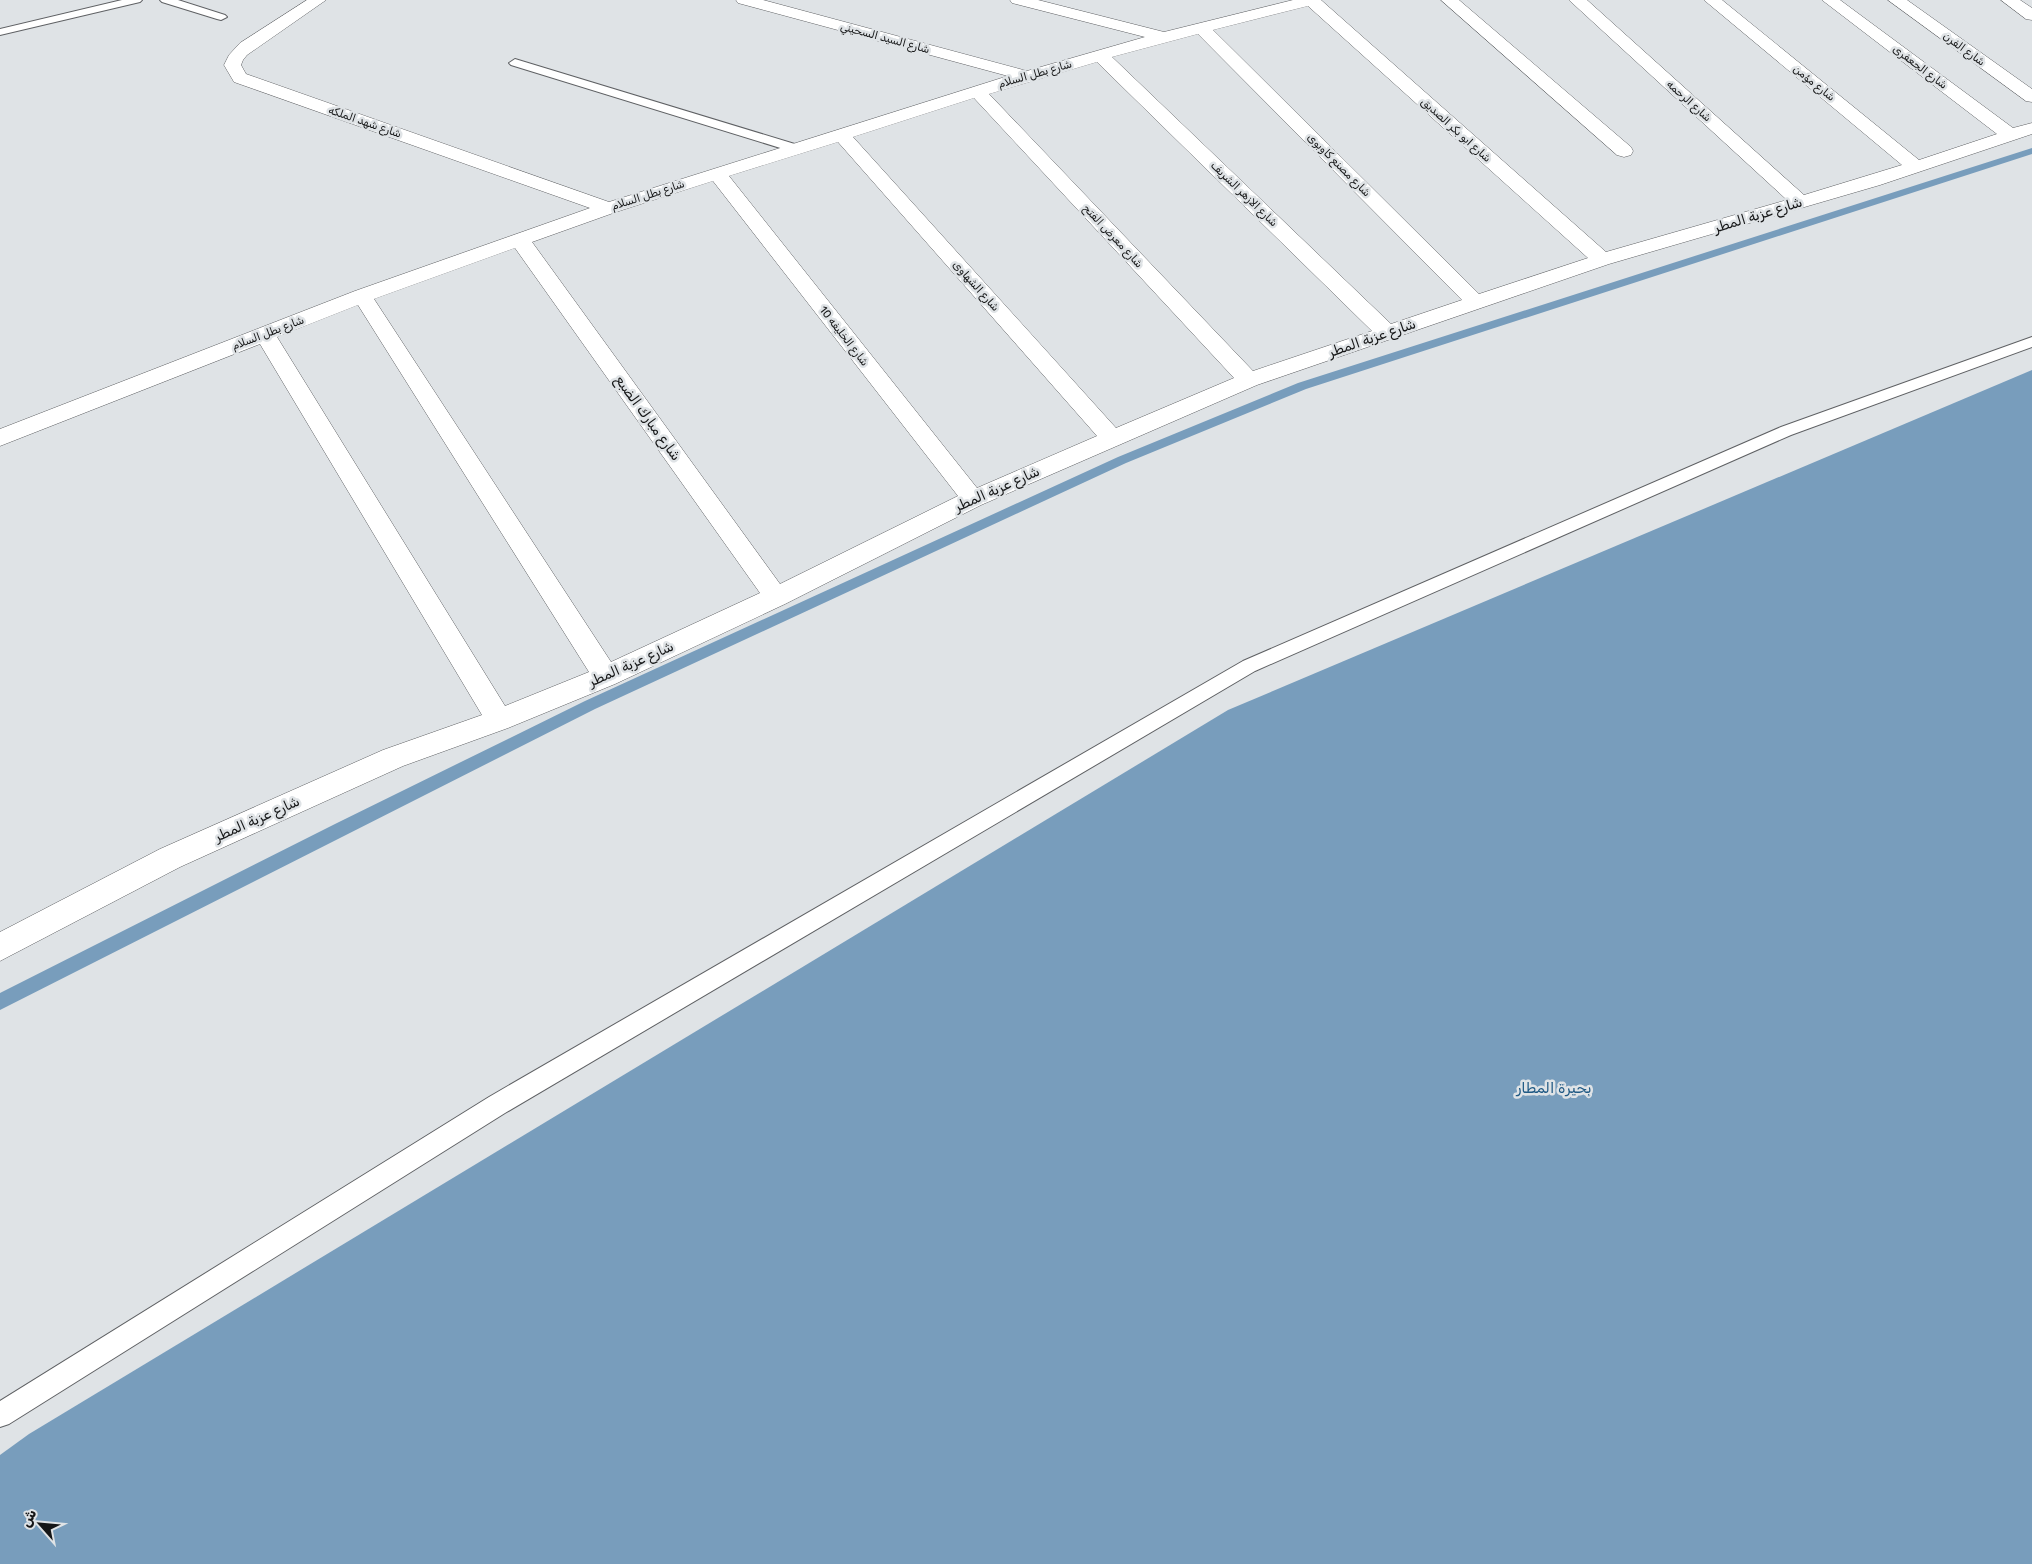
<svg xmlns="http://www.w3.org/2000/svg" width="2032" height="1564" font-family="Rubik,Vazirmatn,sans-serif">
<style>
.water{fill:#789dbc}
.lines{fill:none;stroke-linecap:round;stroke-linejoin:round}
.stream{fill:#789dbc;fill-rule:evenodd}
.lane-casing{stroke:#5f6164;stroke-width:2}
.street-casing{stroke:#5f6164;stroke-width:1}
.lane{fill:#fff;fill-rule:evenodd}
.street{fill:#fff;fill-rule:evenodd}
.labels{text-anchor:middle;dominant-baseline:central;stroke-width:5;stroke-linejoin:round;paint-order:stroke}
.far-street-label{font-size:11px;fill:#151617;stroke:#dfe3e6}
.street-label{font-size:14px;fill:#151617;stroke:#dfe3e6}
.water-label{font-size:15px;font-style:italic;fill:#1f5984;stroke:#dfe3e6}
</style>
<rect width="100%" height="100%" fill="#dfe3e6"/>
<!-- water -->
<path class="water" d="M2032,370V1564H0V1455L29,1434L1228,710Z"/>
<g class="lines">
<!-- stream -->
<path class="stream" d="M2032,148V154L1306,389L1126,463L595,709L0,1010V993L337,823L585,701L1118,457L1298,383Z"/>
<!-- lane casing -->
<g class="lane-casing">
<path id="lane" d="M122,0H142L140,2L0,35V29Z
M160,0H178L225,15L227,17L221,20L217,19L162,2Z
M515,59L798,145L800,148L798,151H790L511,65L509,63Z
M2032,337V347L1791,435L1255,671L505,1113L9,1424L0,1427V1401L489,1097L1243,661L1781,427Z"/>
</g>
<!-- street casing -->
<g class="street-casing">
<path id="street" d="M307,0H326L247,55L243,60L241,65L246,74L609,202L1008,76L738,3L736,0H763L1027,71L1145,37L1012,3L1010,0H1038L1164,32L1293,0H1321L1606,252L1787,200L1569,0H1587L1804,195L1902,165L1704,0H1722L1919,160L1997,134L1822,0H1840L2013,128L2032,123V134L1880,185L1609,264L1257,385L981,505L785,604L615,684L508,728L403,766L180,867L0,961V932L160,849L383,750L482,715L260,344L0,446V429L355,291L590,208L234,82L224,65L229,55L240,43ZM1308,6L1588,258L1479,294L1213,30ZM1198,34L1462,300L1391,324L1112,57ZM1097,62L1372,331L1253,371L989,94ZM974,98L1234,378L1116,428L853,137ZM838,142L1097,436L977,488L729,176ZM713,181L958,496L780,584L532,242L616,212ZM515,248L760,593L611,662L374,299ZM358,305L589,672L505,706L277,337Z
M1441,0H1459L1631,147L1633,151L1631,155L1624,157L1617,155Z
M1888,0H1907L2032,89V102L2026,101Z
M2001,0H2020L2032,8V20L2026,19Z"/>
</g>
<!-- lane -->
<use href="#lane" class="lane"/>
<!-- street -->
<use href="#street" class="street"/>
</g>
<g class="labels">
<!-- far-street labels -->
<g class="far-street-label">
<text transform="translate(885 38) rotate(15)">شارع السيد السحيني</text>
<text transform="translate(1964 49) rotate(36)">شارع الفرن</text>
<text transform="translate(1920 67) rotate(37)">شارع الجعفرى</text>
<text transform="translate(1035 74) rotate(-16)">شارع بطل السلام</text>
<text transform="translate(1814 83) rotate(39)">شارع مؤمن</text>
<text transform="translate(1689 101) rotate(42)">شارع الرحمه</text>
<text transform="translate(365 122) rotate(19)">شارع شهد الملكه</text>
<text transform="translate(1456 130) rotate(42)">شارع ابو بكر الصديق</text>
<text transform="translate(1339 165) rotate(45)">شارع مصنع كاوبوى</text>
<text transform="translate(1244 194) rotate(44)">شارع الازهر الشريف</text>
<text transform="translate(648 195) rotate(-18)">شارع بطل السلام</text>
<text transform="translate(1113 236) rotate(47)">شارع معرض الفتح</text>
<text transform="translate(976 286) rotate(48)">شارع الشهاوى</text>
<text transform="translate(268 333) rotate(-21)">شارع بطل السلام</text>
<text transform="translate(844 336) rotate(52)">شارع الخليفه 10</text>
</g>
<!-- street labels -->
<g class="street-label">
<text transform="translate(1758 215) rotate(-17)">شارع عزبة المطر</text>
<text transform="translate(1372 338) rotate(-19)">شارع عزبة المطر</text>
<text transform="translate(648 418) rotate(54)">شارع مبارك الضبع</text>
<text transform="translate(997 489) rotate(-24)">شارع عزبة المطر</text>
<text transform="translate(631 664) rotate(-24)">شارع عزبة المطر</text>
<text transform="translate(257 819) rotate(-24)">شارع عزبة المطر</text>
</g>
<!-- water labels -->
<g class="water-label">
<text x="1554" y="1088">بحيرة المطار</text>
</g>
</g>
<!-- north arrow -->
<g transform="translate(40 1524) rotate(297)" stroke="#dfe3e6" stroke-width="4" paint-order="stroke">
<path d="M0-4L9 19L0 12L-9 19Z" fill="#151617"/>
<text y="-8" font-size="14" font-weight="bold" text-anchor="middle" fill="#151617">ش</text>
</g>
</svg>
